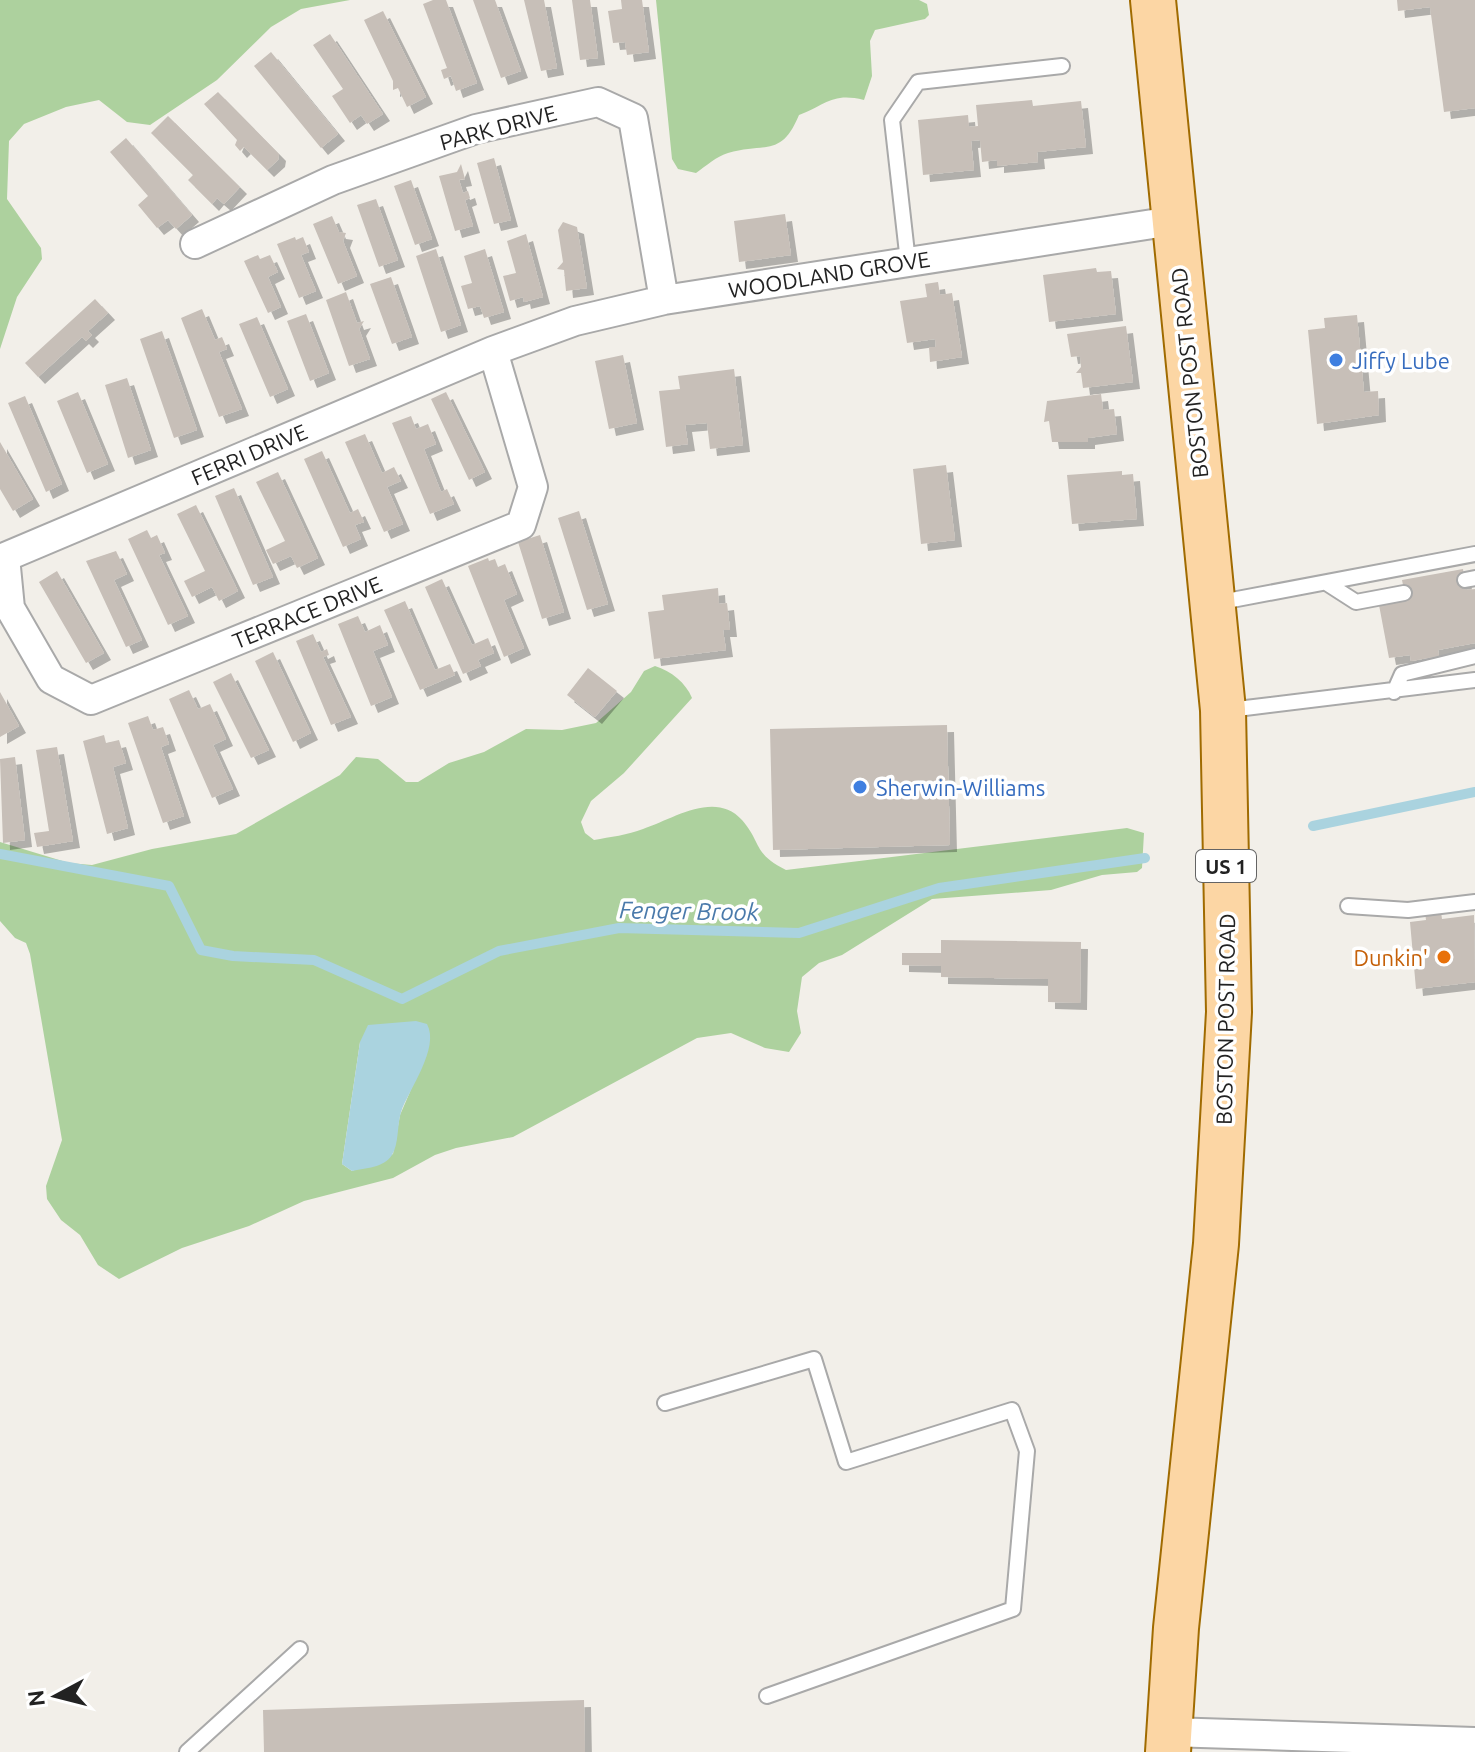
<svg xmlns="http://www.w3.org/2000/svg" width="1475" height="1752" font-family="Ubuntu,sans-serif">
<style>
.forest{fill:#add19e;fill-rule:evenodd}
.water{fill:#aad3df}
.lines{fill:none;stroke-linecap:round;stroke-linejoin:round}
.stream{stroke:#aad3df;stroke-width:10}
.building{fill:#c7bfb8;filter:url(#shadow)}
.lane-casing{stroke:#a9a9a9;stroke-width:18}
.street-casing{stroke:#a9a9a9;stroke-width:32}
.primary-casing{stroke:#a06b00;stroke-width:48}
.lane{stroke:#fff;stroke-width:14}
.street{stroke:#fff;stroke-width:28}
.primary{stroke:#fcd6a4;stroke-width:44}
.shop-dot{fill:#3f7fe0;stroke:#fff;stroke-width:3}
.food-dot{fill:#e8710a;stroke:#fff;stroke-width:3}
.labels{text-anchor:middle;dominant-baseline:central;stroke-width:7;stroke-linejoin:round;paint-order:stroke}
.shield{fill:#fff;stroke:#646464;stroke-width:2}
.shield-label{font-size:20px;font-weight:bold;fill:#222}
.street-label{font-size:22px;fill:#222;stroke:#fff}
.shop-label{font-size:22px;fill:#366cbe;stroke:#fff;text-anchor:start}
.food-label{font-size:22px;fill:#c56008;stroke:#fff;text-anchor:end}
.water-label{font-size:24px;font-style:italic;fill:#4a7aab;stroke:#fff}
</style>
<defs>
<filter id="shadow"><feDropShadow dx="7" dy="7" stdDeviation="0" flood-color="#0004"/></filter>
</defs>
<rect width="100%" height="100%" fill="#f2efe9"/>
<!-- forest -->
<path class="forest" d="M0,0H350L301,9L271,27L217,80L150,125L127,122L99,100L66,107L24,124L9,141L7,199L41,248L42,259L17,297L0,349Z
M656,0H919L927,4L929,15L925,19L875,30L870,41L872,76L864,100C832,92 826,105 799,115C781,158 766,142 728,153C717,156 706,166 696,173L678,169L672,159Z
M655,666C671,671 686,683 692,698L624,773L591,801L581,822L585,833L594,840C610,837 628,835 643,829C673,819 715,790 742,820C762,843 753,854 786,870L1127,828L1144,833L1142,868L1137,872L1102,875L1051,890L932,899L842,955L819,963L802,977L797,1011L801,1033L789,1052L765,1048L731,1033L697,1038L513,1137L456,1148L435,1155L393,1178L304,1201L249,1226L182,1248L119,1279L98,1265L80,1235L61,1220L47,1199L46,1186L62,1140L30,954L26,943L15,938L0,921V842L69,863L92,865L152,849L236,834L340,775L356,757L378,759L406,782H418L449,763L484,752L526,729L562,730L596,723L631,692L644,671ZM360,1042L428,1050L400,1115L393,1154L352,1171L342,1164Z"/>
<!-- water -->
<path class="water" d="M416,1021L427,1024C440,1048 409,1089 401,1112C397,1125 399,1144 392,1155C384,1168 365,1168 352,1171L342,1164L360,1042L368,1025Z"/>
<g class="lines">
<!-- stream -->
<path class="stream" d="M1313,826L1475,792
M0,854L169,886L201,950L233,956L314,960L402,999L499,951L619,928L799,933L939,888L1145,858"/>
</g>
<!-- building -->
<path class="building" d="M433,0H446L477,83L456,91L451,76L444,79L441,70L447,68L423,4Z
M473,0H495L521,71L501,78Z
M524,0H544L557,68L541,71Z
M572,0H590L598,58L580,60Z
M621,0H642L649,52L627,55L625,42L613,43L608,11L622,9Z
M1397,0H1475V108L1444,112L1430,7L1398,11Z
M383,11L426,97L407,107L398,88L393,90V81L364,20Z
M330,34L383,114L367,124L361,115L350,123L332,96L343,89L313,45Z
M271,52L338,134L321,148L254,66Z
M218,92L279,154L278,160L267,170L244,147L240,151L235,145L237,140L204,104Z
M1032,100L1033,106L1081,101L1086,147L1037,152L1038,162L997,166V160L982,162L980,140L971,141L974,170L923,175L918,120L968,115L969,127L978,126L976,105Z
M168,116L240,187L224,204L217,198L212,204L188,180L193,175L151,133Z
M126,138L192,215L176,229L168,220L157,228L138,205L148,196L110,152Z
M494,158L511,220L494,224L477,163Z
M461,164L465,179L459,180L463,193L468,191L470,198L465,200L473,226L455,231L439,176L457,172Z
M411,180L432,239L415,245L394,186Z
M376,199L398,260L379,267L357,205Z
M785,214L791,255L739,262L734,221Z
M332,216L339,232L346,233L343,241L357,276L338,284L313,224Z
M563,222L577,227L587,288L566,291L564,270L557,269L563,262L558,230Z
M526,234L543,297L524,302L523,297L510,301L503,276L516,273L507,241Z
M295,237L296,240L303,237L309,252L301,255L316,291L299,298L277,244Z
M436,249L461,325L441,332L416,256Z
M485,249L504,312L484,318L480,306L468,309L461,286L472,283L464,256Z
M258,255L260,259L270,255L278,272L268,277L281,307L268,313L244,261Z
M1096,268L1097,272L1111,271L1116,314L1049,322L1043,275Z
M391,277L412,337L392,344L370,284Z
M938,282L940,295L952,293L962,357L930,362L929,347H936L935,339L907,343L900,301L927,297L925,284Z
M346,292L357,323L364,321L359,329L370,359L349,366L326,300Z
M95,299L108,313L88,331L92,335L86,341L82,337L38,377L25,363Z
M202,309L215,340L222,337L227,349L219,352L242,409L219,417L181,318Z
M306,314L329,373L310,381L287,321Z
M1357,315L1364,392L1378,391L1379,415L1317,424L1308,330L1325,328L1324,318Z
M257,317L288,389L270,397L239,324Z
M1126,326L1133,382L1083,388L1081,373H1076L1081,367L1080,356L1071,357L1067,334Z
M162,331L197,430L174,438L140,339Z
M623,355L637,423L609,429L595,361Z
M734,369L743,445L710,449L707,423L685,425L688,444L666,447L659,391L680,389L678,376Z
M127,378L151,450L128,458L105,385Z
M78,392L108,464L87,473L57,401Z
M446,392L485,472L469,480L431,399Z
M1101,394L1103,410L1114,409L1117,434L1088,438V442H1052L1049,421L1044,422L1047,401Z
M25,396L62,484L46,492L8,403Z
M411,416L416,429L428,424L436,444L424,449L441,492L447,489L454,504L430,514L392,423Z
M365,434L382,473L394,467L401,481L387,487L403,524L384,532L345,442Z
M0,442L33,499L13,511L0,489Z
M322,451L350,513L358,509L364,522L355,525L361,539L343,547L304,459Z
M946,465L955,540L921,544L913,469Z
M1122,471V475L1133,474L1137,519L1072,524L1067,475Z
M278,472L318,558L297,568L291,556L273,564L266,550L285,541L256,482Z
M234,488L273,577L253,585L215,496Z
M196,505L238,591L219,601L212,587L192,597L184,581L205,571L177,514Z
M579,511L608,604L587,610L558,518Z
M147,530L151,538L157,535L165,553L159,555L188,616L168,625L128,539Z
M540,535L564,612L542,619L518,542Z
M116,551L127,574L114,580L142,640L126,647L86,561Z
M488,558L489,561L495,559L498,567L505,564L517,594L504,600L524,648L504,657L468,566Z
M1463,569L1466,590L1475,589V643L1438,650L1439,656L1411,661L1410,655L1389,658L1379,605L1406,600L1402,580Z
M57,571L104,653L86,663L39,582Z
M442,579L472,645L488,638L494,653L478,660L481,666L463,674L425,587Z
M718,588L719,604L727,603L730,630H723L726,650L654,659L648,612L664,610L662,595Z
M405,601L435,670L450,664L455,675L420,690L384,610Z
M358,616L365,632L380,625L388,645L373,651L392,697L371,706L338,624Z
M313,634L321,652L327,649L329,655L323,657L351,717L331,725L296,641Z
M273,652L311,733L293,742L255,661Z
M588,668L617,691L595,717L567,695Z
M231,673L269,750L251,758L213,682Z
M189,690L198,709L210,704L226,739L213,745L233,789L212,798L169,699Z
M0,692L19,726L0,737Z
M148,716L153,730L163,727L169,744L161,747L184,816L163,823L128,723Z
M947,725L950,845L773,850L770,729Z
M104,735L106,743L119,740L126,763L113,767L128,828L107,834L83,741Z
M57,747L73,841L37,847L34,833L49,831L36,750Z
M15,757L25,840L3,843L0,759Z
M1441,912L1442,919L1474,915L1475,982L1416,989L1410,922L1426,920L1425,913Z
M941,940L1081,942L1080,1003L1048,1002V979L941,977V966L902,965V953H941Z
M584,1700L585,1752H264L263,1710Z"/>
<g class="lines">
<!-- lane casing -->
<g class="lane-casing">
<path id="lane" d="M908,262L892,120L918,82L1062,66
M1465,580L1475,578
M1328,584L1356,602L1404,593
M1216,603L1475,554
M1394,692L1402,674L1475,656
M1229,710L1475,680
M1348,906L1408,910L1475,902
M665,1403L814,1359L846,1462L1012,1410L1027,1451L1013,1609L767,1696
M187,1752L300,1649"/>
</g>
<!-- street casing -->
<g class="street-casing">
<path id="street" d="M195,244L333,180L476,129L598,102L633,118L664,300
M493,351L533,487L521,525L91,700L51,679L10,608L5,557L493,351L575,321L664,300L1172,221
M1169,1732L1475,1742"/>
</g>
<!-- primary casing -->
<g class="primary-casing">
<path id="primary" d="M1153,0L1223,710L1229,1012L1216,1244L1176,1628L1168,1752"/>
</g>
<!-- lane -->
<use href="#lane" class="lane"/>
<!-- street -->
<use href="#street" class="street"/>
<!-- primary -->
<use href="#primary" class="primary"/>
</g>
<!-- markers -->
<g class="shop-dot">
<circle cx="1336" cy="360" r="8"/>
<circle cx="860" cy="787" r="8"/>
</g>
<circle class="food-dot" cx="1444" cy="957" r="8"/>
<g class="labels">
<!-- shield labels -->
<rect class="shield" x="1196" y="850" width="60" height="32" rx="6"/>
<g class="shield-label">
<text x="1226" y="866">US 1</text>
</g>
<!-- street labels -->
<g class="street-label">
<text transform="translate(498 127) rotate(-15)">PARK DRIVE</text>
<text transform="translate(829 274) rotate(-9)">WOODLAND GROVE</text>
<text transform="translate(1189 373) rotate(-96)">BOSTON POST ROAD</text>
<text transform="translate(249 454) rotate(-23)">FERRI DRIVE</text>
<text transform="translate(307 612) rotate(-22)">TERRACE DRIVE</text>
<text transform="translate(1225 1019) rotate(-89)">BOSTON POST ROAD</text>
</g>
<!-- shop labels -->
<g class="shop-label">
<text x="1352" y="360">Jiffy Lube</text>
<text x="876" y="787">Sherwin-Williams</text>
</g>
<!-- food labels -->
<g class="food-label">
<text x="1428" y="957">Dunkin'</text>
</g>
<!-- water labels -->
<g class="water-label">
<text transform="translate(689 911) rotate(1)">Fenger Brook</text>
</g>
</g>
<!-- north arrow -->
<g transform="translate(56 1696) rotate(263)" stroke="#ffffff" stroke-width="6" paint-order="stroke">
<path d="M0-6L14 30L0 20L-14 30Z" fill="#222222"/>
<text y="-12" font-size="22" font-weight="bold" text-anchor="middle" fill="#222222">N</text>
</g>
</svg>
